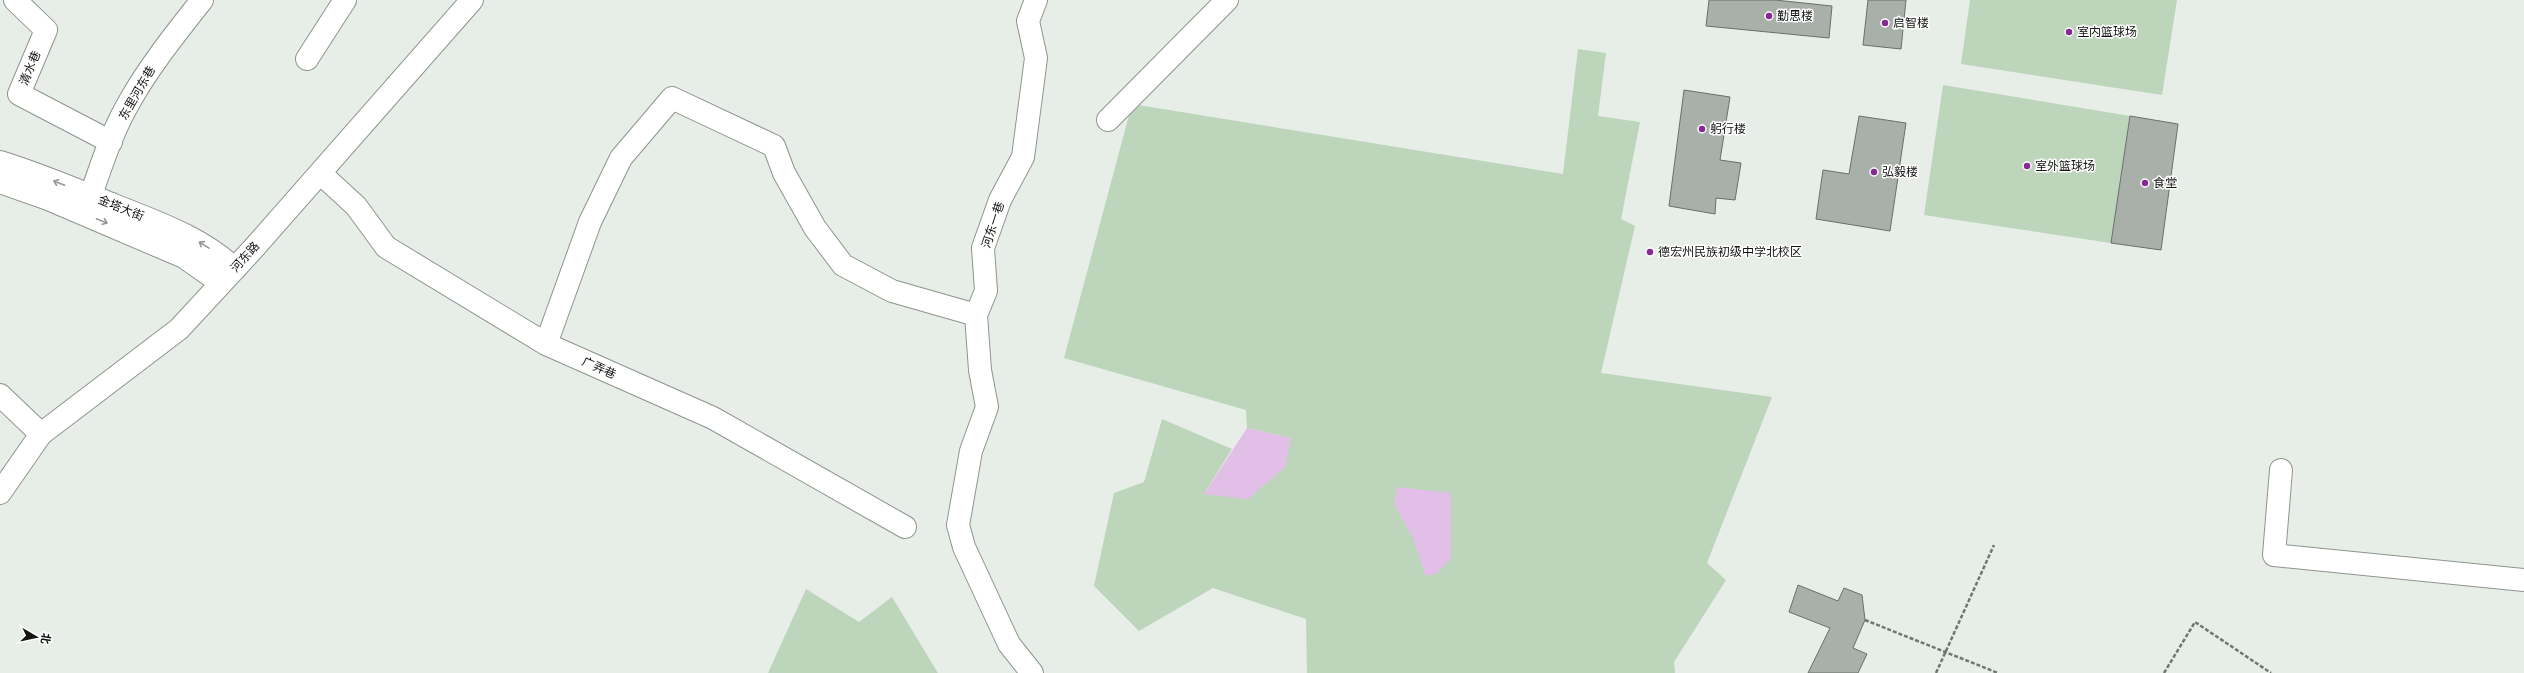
<svg xmlns="http://www.w3.org/2000/svg" width="2524" height="673" font-family="'Zilla Slab','Noto Sans SC',serif">
<style>
.green{fill:#bcd5bb}
.water{fill:#e2bfe7}
.building{fill:#a9b0a9;stroke:#696f69}
.lines{fill:none;stroke-linecap:round;stroke-linejoin:round}
.minor-casing{stroke:#8d948d;stroke-width:24}
.major-casing{stroke:#8d948d;stroke-width:24}
.path{stroke:#727672;stroke-width:2.5;stroke-dasharray:4 2;stroke-linecap:butt}
.minor{stroke:#fff;stroke-width:22}
.major{stroke:#fff;stroke-width:22}
.oneway{stroke:#949594}
.poi-dot{fill:#872994;stroke:#fff;stroke-width:1.5}
.labels{text-anchor:middle;dominant-baseline:central;stroke-width:3;stroke-linejoin:round;paint-order:stroke}
.poi-label{font-size:12px;fill:#111411;stroke:#fff;text-anchor:start}
.street-label{font-size:12px;fill:#111411;stroke:#fff}
</style>
<rect width="100%" height="100%" fill="#e7eee7"/>
<!-- green -->
<path class="green" d="M1970,0H2177L2162,95L1961,64Z
M1578,49L1606,53L1598,116L1640,122L1621,219L1635,226L1601,373L1772,397L1707,563L1726,580L1674,662L1675,673H1307L1306,619L1213,588L1139,631L1094,586L1114,493L1144,482L1162,419L1232,449L1204,494L1291,438L1247,428L1246,410L1064,358L1132,104L1563,174Z
M1943,85L2130,116L2111,243L1924,215Z
M806,589L859,622L892,597L938,673H768Z"/>
<!-- water -->
<path class="water" d="M1247,428L1291,438L1285,467L1248,499L1204,494Z
M1397,487L1451,493V559L1436,574L1425,575L1414,540L1394,504Z"/>
<!-- building -->
<path class="building" d="M1709,0H1775L1832,6L1829,38L1706,26Z
M1868,0H1906L1901,49L1863,45Z
M1684,90L1730,97L1720,160L1741,163L1735,200L1716,198L1715,214L1669,206Z
M1859,116L1906,123L1890,231L1816,219L1823,170L1849,174Z
M2130,116L2178,124L2161,250L2111,243Z
M1798,585L1838,601L1844,588L1862,595L1865,620L1853,648L1867,654L1858,673H1808L1830,628L1789,612Z"/>
<g class="lines">
<!-- minor casing -->
<g class="minor-casing">
<path id="minor" d="M15,0L46,30L19,94L111,142
M307,59L345,0
M1108,120L1227,0
M320,173L356,206L386,247L546,344L713,418L905,527
M91,195C102,163 113,129 131,99C151,64 177,32 202,0
M546,344L590,222L621,158L672,98L774,146L784,173L815,228L843,265L892,291L976,315
M0,395L41,434
M2281,470L2274,555L2524,580
M1032,673L1009,644L964,547L958,525L971,451L987,407L980,370L976,315L986,291L983,248L1000,200L1023,157L1036,58L1028,21L1036,0"/>
</g>
<!-- major casing -->
<g class="major-casing">
<path id="major" d="M0,162C39,174 77,190 114,205C156,222 201,237 235,269
M0,182L48,199L184,257L221,283
M0,493L41,434L179,329L253,249L472,0"/>
</g>
<!-- path -->
<path class="path" d="M1865,620L1998,673
M1936,673L1994,545
M2164,673L2195,622L2271,673"/>
<!-- minor -->
<use href="#minor" class="minor"/>
<!-- major -->
<use href="#major" class="major"/>
</g>
<!-- one-way arrows -->
<defs><path id="oneway-shaft" d="M-6 0H5M1.5-3L5.5 0L1.5 3" fill="none" stroke-width="1.6" stroke-linecap="round" stroke-linejoin="round"/></defs>
<g class="oneway">
<use href="#oneway-shaft" transform="translate(59 183) rotate(-159)"/>
<use href="#oneway-shaft" transform="translate(102 221) rotate(22)"/>
<use href="#oneway-shaft" transform="translate(204 245) rotate(-148)"/>
</g>
<!-- markers -->
<g class="poi-dot">
<circle cx="1769" cy="16" r="4"/>
<circle cx="1885" cy="23" r="4"/>
<circle cx="2069" cy="32" r="4"/>
<circle cx="1702" cy="129" r="4"/>
<circle cx="2027" cy="166" r="4"/>
<circle cx="1874" cy="172" r="4"/>
<circle cx="2145" cy="183" r="4"/>
<circle cx="1650" cy="252" r="4"/>
</g>
<g class="labels">
<!-- poi labels -->
<g class="poi-label">
<text x="1777" y="16">勤思楼</text>
<text x="1893" y="23">启智楼</text>
<text x="2077" y="32">室内篮球场</text>
<text x="1710" y="129">躬行楼</text>
<text x="2035" y="166">室外篮球场</text>
<text x="1882" y="172">弘毅楼</text>
<text x="2153" y="183">食堂</text>
<text x="1658" y="252">德宏州民族初级中学北校区</text>
</g>
<!-- street labels -->
<g class="street-label">
<text transform="translate(30 68) rotate(-67)">清水巷</text>
<text transform="translate(137 93) rotate(-60)">东里河东巷</text>
<text transform="translate(121 208) rotate(22)">金塔大街</text>
<text transform="translate(993 225) rotate(-72)">河东一巷</text>
<text transform="translate(245 257) rotate(-48)">河东路</text>
<text transform="translate(599 368) rotate(24)">广弄巷</text>
</g>
</g>
<!-- north arrow -->
<g transform="translate(36 637) rotate(99)" stroke="#ffffff" stroke-width="3" paint-order="stroke">
<path d="M0-3L7 15L0 10L-7 15Z" fill="#111411"/>
<text y="-6" font-size="11" font-weight="bold" text-anchor="middle" fill="#111411">北</text>
</g>
</svg>
